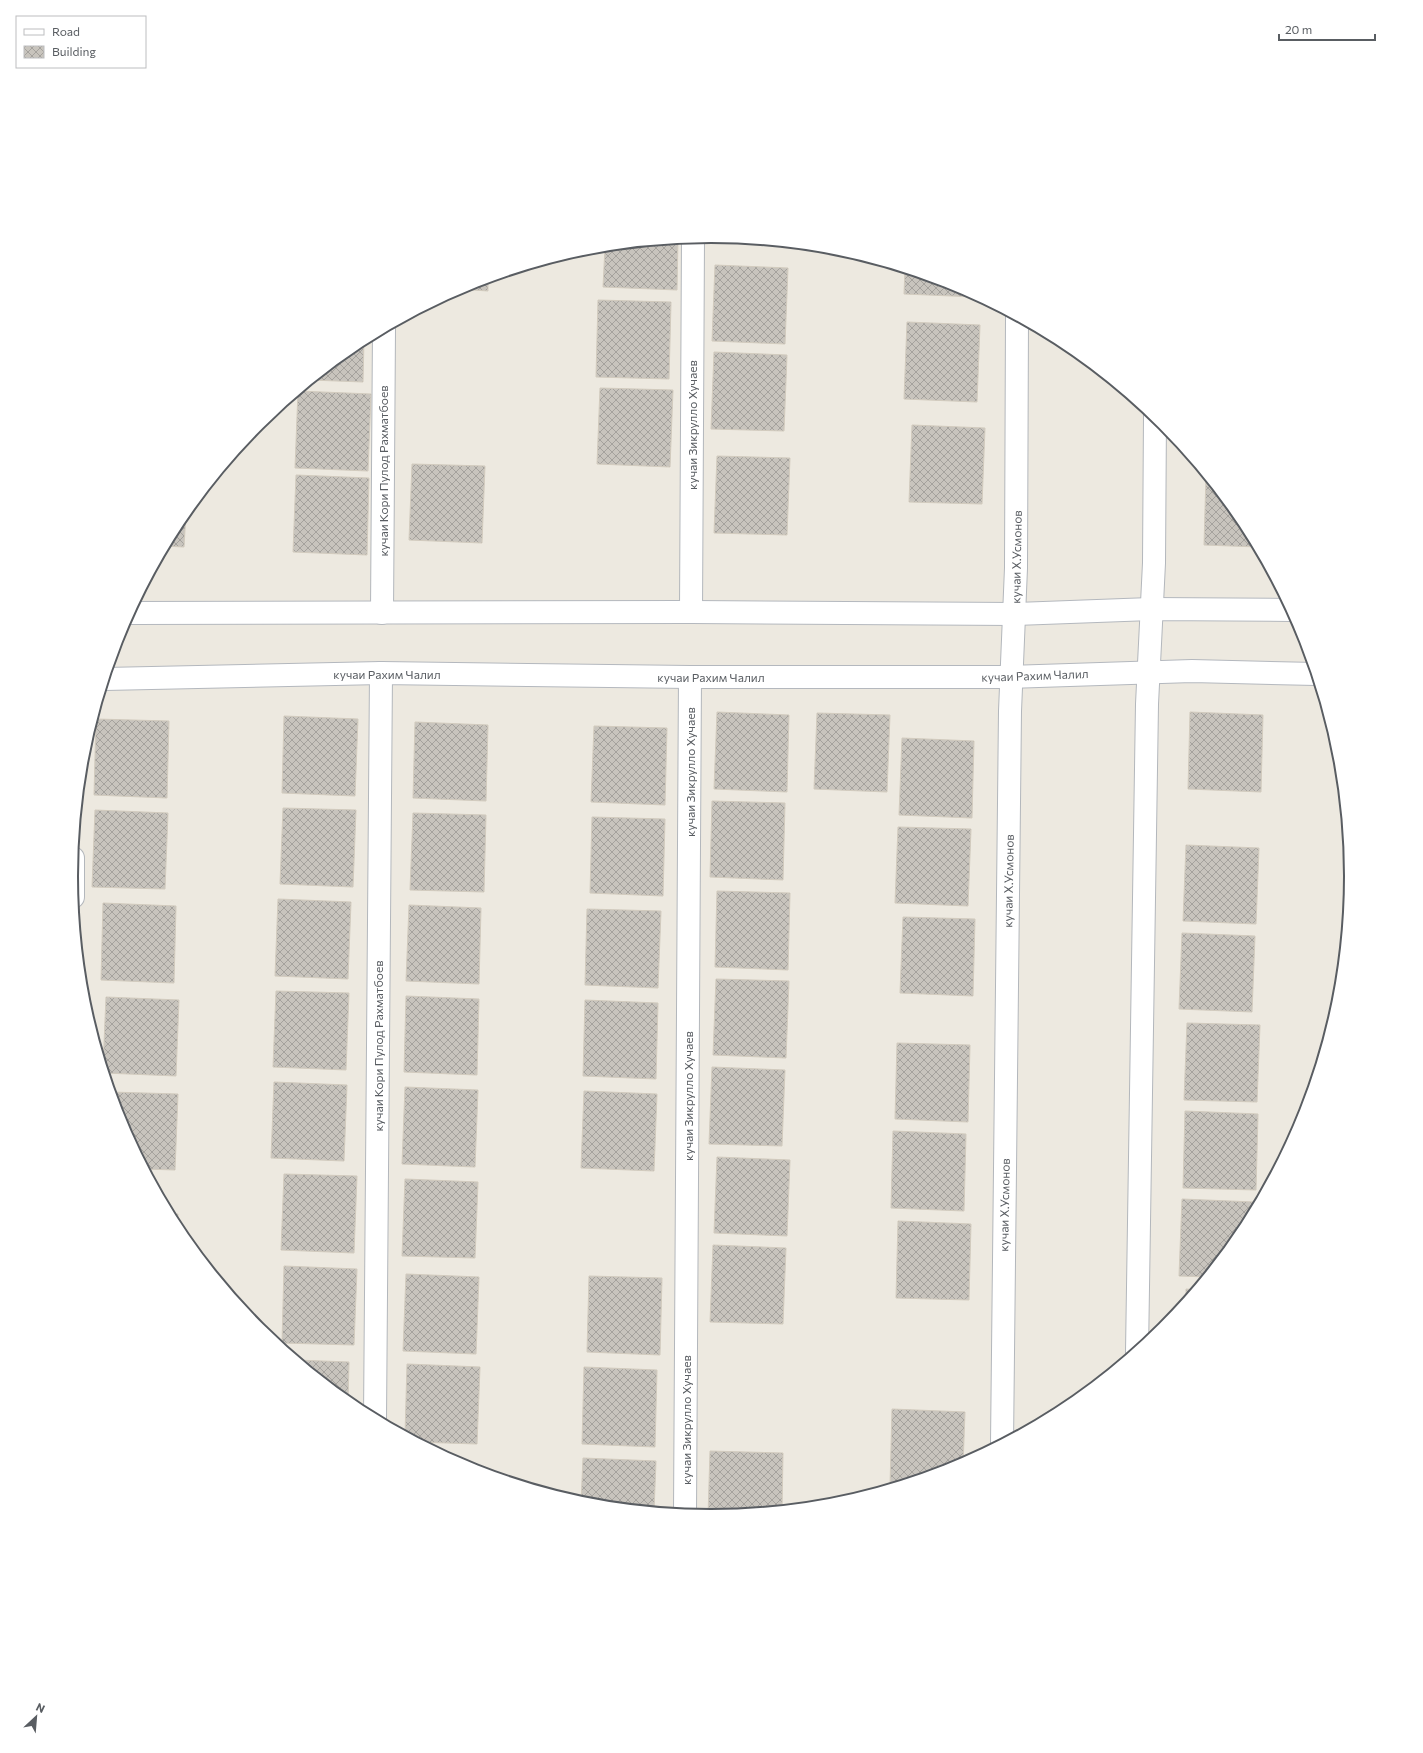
<svg xmlns="http://www.w3.org/2000/svg" width="1423" height="1753" font-family="Commissioner,sans-serif">
<style>
.building{fill:url(#building-cross-hatch);stroke:#d2cbbe}
.lines{fill:none;stroke-linecap:round;stroke-linejoin:round}
.street-casing{stroke:#b3b7bc;stroke-width:24}
.secondary-casing{stroke:#b4b8be;stroke-width:24}
.street{stroke:#fff;stroke-width:22}
.secondary{stroke:#fff;stroke-width:22}
.labels{text-anchor:middle;dominant-baseline:central;stroke-width:4;stroke-linejoin:round;paint-order:stroke}
.street-label{font-size:12px;fill:#595d62;stroke:#fff}
.rim{fill:none;stroke:#595d62;stroke-width:2}
</style>
<defs>
<pattern id="building-cross-hatch" width="8" height="8" patternUnits="userSpaceOnUse"><rect width="8" height="8" fill="#c8c4bd"/><path d="M0 0l8 8M0 8l8-8" fill="none" stroke="#a5a29d"/></pattern>
</defs>
<rect width="100%" height="100%" fill="#ede9e0"/>
<!-- building -->
<path class="building" d="M715,236L788,244L715,241Z
M678,239L677,290L603,287L605,247Z
M715,265L788,268L785,344L712,341Z
M905,269L957,285L977,295L976,297L904,294Z
M488,278V291L458,289L467,285Z
M598,300L671,302L669,379L596,377Z
M907,322L980,325L977,402L904,399Z
M364,339L363,382L311,380L356,344Z
M714,352L787,355L784,431L711,429Z
M600,388L673,390L670,467L597,464Z
M298,391L371,394L368,471L295,468Z
M912,425L985,428L982,504L909,502Z
M717,456L790,458L787,535L714,533Z
M412,464L485,466L482,543L409,540Z
M296,475L369,478L367,555L293,552Z
M1206,475L1244,521L1258,547L1204,545Z
M186,512L184,547L165,546L179,520Z
M717,712L789,715L787,792L714,789Z
M1190,712L1263,715L1261,792L1188,789Z
M817,713L890,715L887,792L814,789Z
M284,716L358,719L355,796L282,793Z
M96,719L169,721L167,798L94,795Z
M415,722L488,725L486,801L413,798Z
M594,726L667,728L665,805L591,802Z
M902,738L974,741L972,818L899,815Z
M712,801L785,803L783,880L710,877Z
M283,808L356,810L353,887L280,884Z
M95,810L168,813L165,889L92,887Z
M413,813L486,815L484,892L410,890Z
M592,817L665,819L663,896L590,893Z
M898,827L971,829L968,906L895,903Z
M1186,845L1259,848L1256,924L1183,921Z
M717,891L790,893L788,970L715,967Z
M278,899L351,902L348,979L275,976Z
M103,903L176,906L174,983L101,980Z
M409,905L481,908L479,984L406,981Z
M587,909L661,911L658,988L585,985Z
M903,917L975,919L973,996L900,993Z
M1182,933L1255,936L1252,1012L1179,1009Z
M716,979L789,981L786,1058L713,1055Z
M276,991L349,993L346,1070L273,1067Z
M406,996L479,999L477,1075L404,1072Z
M106,997L179,1000L176,1076L105,1073L103,1067Z
M585,1000L658,1003L656,1079L583,1076Z
M1187,1023L1260,1025L1257,1102L1184,1100Z
M897,1043L970,1045L968,1122L895,1119Z
M712,1067L785,1070L782,1146L709,1144Z
M274,1082L347,1085L344,1161L271,1158Z
M405,1087L478,1090L475,1167L402,1164Z
M584,1091L657,1094L654,1171L581,1168Z
M111,1092L178,1094L175,1170L145,1169L120,1121Z
M1185,1111L1258,1114L1256,1190L1183,1188Z
M893,1131L966,1134L964,1211L891,1208Z
M717,1157L790,1160L787,1236L714,1233Z
M284,1174L357,1176L354,1253L281,1250Z
M405,1179L478,1182L475,1258L402,1256Z
M1182,1199L1254,1202V1214L1244,1233L1208,1277L1179,1276Z
M169,1214H178L177,1229Z
M898,1221L971,1224L969,1300L896,1298Z
M713,1245L786,1248L783,1324L710,1322Z
M284,1266L357,1269L354,1345L282,1343Z
M406,1274L479,1277L476,1354L403,1351Z
M589,1276L662,1278L660,1355L587,1352Z
M1186,1289L1197,1290L1186,1303Z
M296,1360L349,1362L348,1403Z
M407,1364L480,1367L477,1444L416,1442L405,1435Z
M584,1367L657,1370L655,1447L582,1444Z
M892,1409L965,1412L963,1465L956,1468L898,1486H890Z
M710,1451L783,1453L782,1510L708,1517Z
M583,1458L656,1461L654,1511L581,1503Z
M464,1467L481,1468L480,1473L466,1468Z"/>
<g class="lines">
<!-- street casing -->
<g class="street-casing">
<path id="street" d="M691,612L693,238
M382,613L384,329
M73,858V897
M1137,1352L1147,704L1154,563L1155,416
M375,1419L381,673
M1002,1444L1010,711L1016,568L1017,317
M685,1514L690,677"/>
</g>
<!-- secondary casing -->
<g class="secondary-casing">
<path id="secondary" d="M129,613L691,612L1015,614L1151,609L1292,610
M105,679L381,673L690,677H1012L1192,671L1316,674"/>
</g>
<!-- street -->
<use href="#street" class="street"/>
<!-- secondary -->
<use href="#secondary" class="secondary"/>
</g>
<g class="labels">
<!-- street labels -->
<g class="street-label">
<text transform="translate(692 425) rotate(-90)">кучаи Зикрулло Хучаев</text>
<text transform="translate(383 471) rotate(-90)">кучаи Кори Пулод Рахматбоев</text>
<text transform="translate(1016 557) rotate(-89)">кучаи Х.Усмонов</text>
<text x="387" y="674">кучаи Рахим Чалил</text>
<text transform="translate(1035 675) rotate(-2)">кучаи Рахим Чалил</text>
<text x="711" y="677">кучаи Рахим Чалил</text>
<text transform="translate(690 772) rotate(-90)">кучаи Зикрулло Хучаев</text>
<text transform="translate(1008 881) rotate(-89)">кучаи Х.Усмонов</text>
<text transform="translate(378 1046) rotate(-90)">кучаи Кори Пулод Рахматбоев</text>
<text transform="translate(688 1096) rotate(-90)">кучаи Зикрулло Хучаев</text>
<text transform="translate(1004 1205) rotate(-89)">кучаи Х.Усмонов</text>
<text transform="translate(686 1420) rotate(-90)">кучаи Зикрулло Хучаев</text>
</g>
</g>
<!-- crop -->
<path d="M0 0H1423V1753H0ZM78 876a633 633 0 1 1 1266 0a633 633 0 1 1-1266 0Z" fill="#fff" fill-rule="evenodd"/>
<path class="rim" d="M78 876a633 633 0 1 1 1266 0a633 633 0 1 1-1266 0Z"/>
<!-- legend -->
<rect x="16" y="16" width="130" height="52" fill="#ffffff" stroke="#bdbec0"/>
<rect x="24" y="29" width="20" height="6" fill="#ffffff" stroke="#bdbec0"/>
<text x="52" y="36" font-size="12" fill="#595d62">Road</text>
<rect x="24" y="46" width="20" height="12" fill="url(#building-cross-hatch)" stroke="#bdbec0"/>
<text x="52" y="56" font-size="12" fill="#595d62">Building</text>
<!-- north arrow -->
<g transform="translate(36 1717) rotate(26)" stroke="#ffffff" stroke-width="3" paint-order="stroke">
<path d="M0-3L7 15L0 10L-7 15Z" fill="#595d62"/>
<text y="-6" font-size="11" font-weight="bold" text-anchor="middle" fill="#595d62">N</text>
</g>
<!-- scale -->
<path d="M1279 34v6h96v-6" fill="none" stroke="#595d62" stroke-width="2"/>
<text x="1285" y="34" font-size="12" fill="#595d62" stroke="#ffffff" stroke-width="3" paint-order="stroke">20 m</text>
</svg>
